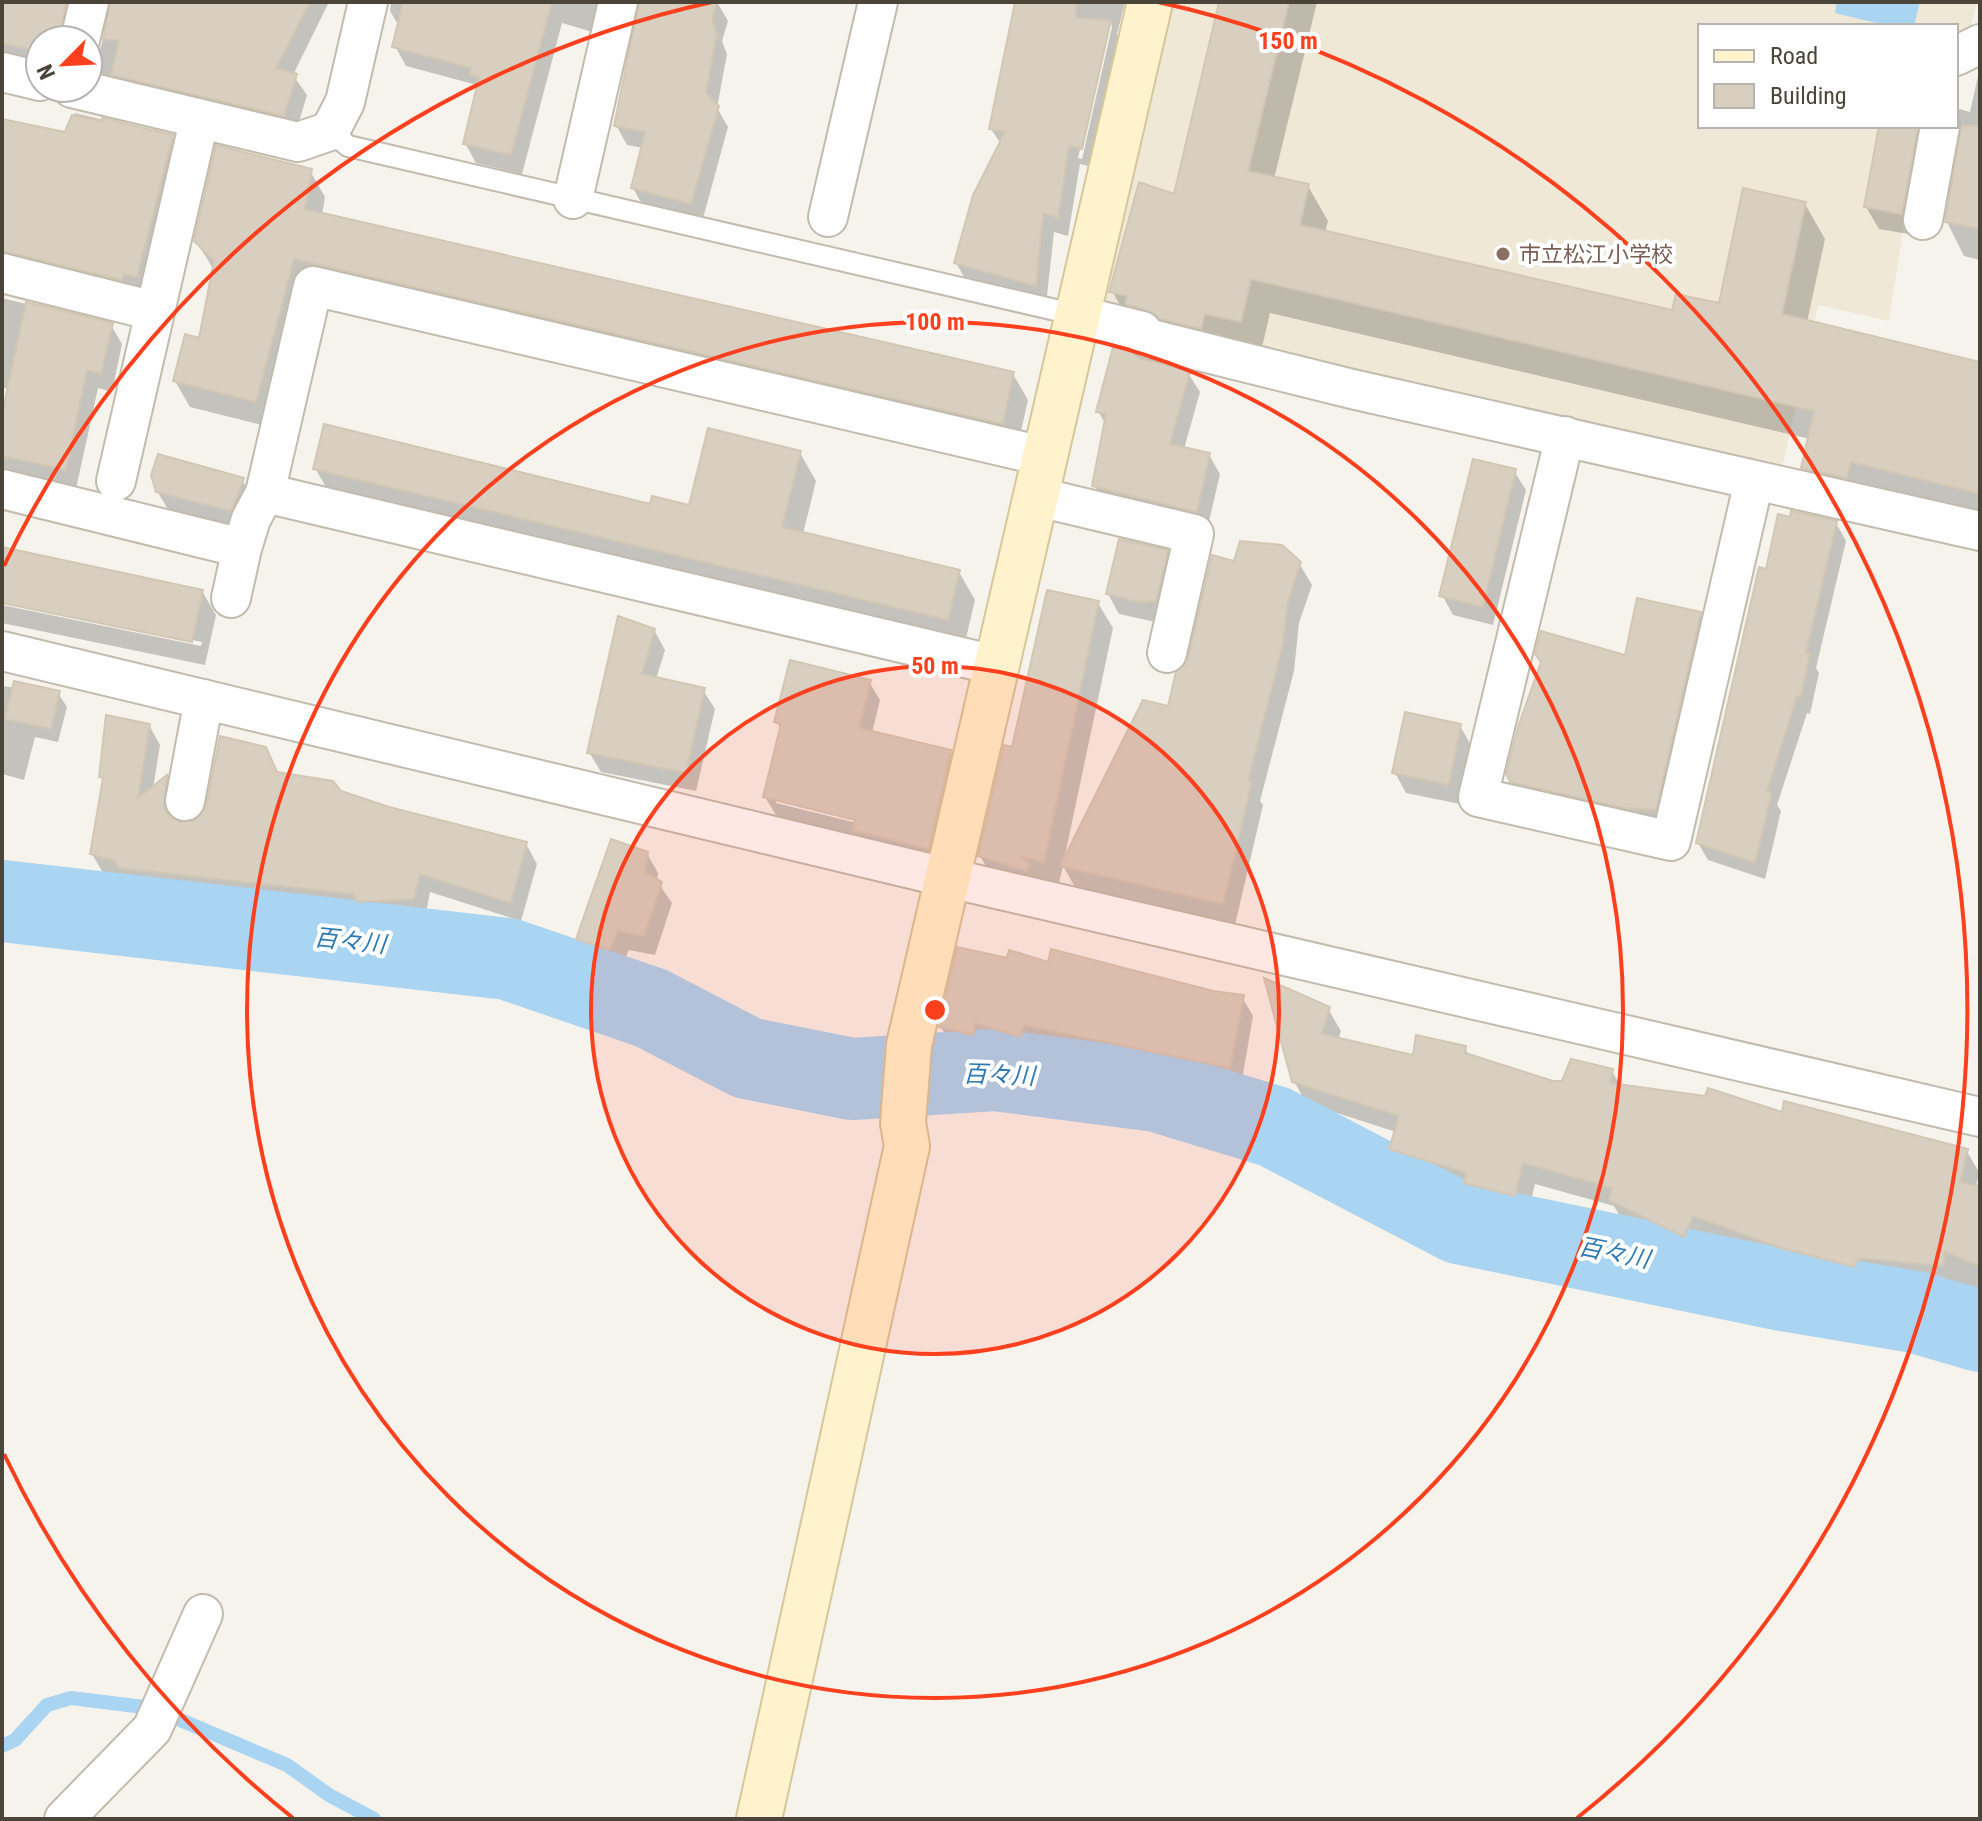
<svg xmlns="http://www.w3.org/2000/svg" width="1982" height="1821" font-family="'Roboto Condensed','Noto Sans JP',sans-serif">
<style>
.education{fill:#efe8d6}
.water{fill:#a9d4f2}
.shadow{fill:#0003;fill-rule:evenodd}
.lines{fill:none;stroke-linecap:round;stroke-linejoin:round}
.stream{stroke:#a9d4f2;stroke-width:14}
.river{stroke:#a9d4f2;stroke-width:82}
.building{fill:#d8cfc1;stroke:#d3c7b4;stroke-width:2}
.lane-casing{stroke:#c2bbae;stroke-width:24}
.street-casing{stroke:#c2bbae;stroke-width:42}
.secondary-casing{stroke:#d6c79b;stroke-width:48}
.lane{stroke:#fff;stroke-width:20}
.street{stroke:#fff;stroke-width:38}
.secondary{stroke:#fff3cd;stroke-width:44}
.ring{fill:none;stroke:#fc3f1d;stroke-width:4}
.education-dot{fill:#8d6e63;stroke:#fff;stroke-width:3}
.labels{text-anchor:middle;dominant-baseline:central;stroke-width:8;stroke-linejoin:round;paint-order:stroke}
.education-label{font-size:22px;fill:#785e54;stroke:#fff;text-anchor:start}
.water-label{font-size:24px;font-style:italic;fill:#2e7ab2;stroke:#fff}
.centre{fill:#fc3f1d;stroke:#fff;stroke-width:4}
.ring-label{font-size:24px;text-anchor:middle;font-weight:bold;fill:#fc3f1d;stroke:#fff;stroke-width:8;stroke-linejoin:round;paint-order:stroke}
</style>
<rect width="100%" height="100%" fill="#f6f3ec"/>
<!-- education -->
<path class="education" d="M1169,2H1977L1971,27L1956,38V26H1700V126H1919L1889,321L1818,305L1781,473L1107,310L1100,287Z"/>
<!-- water -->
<path class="water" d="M1837,2H1920L1914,26H1889L1835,13Z"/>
<!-- shadow -->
<path class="shadow" d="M2,2H34L64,9L75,28L73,40H40V68L2,59Z
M125,2H329L293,75L307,95L295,135L95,80L88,61L98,56L110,16Z
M391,2H620L603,35L562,23L522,174L476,163L465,143L477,85L406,66L395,46L399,26L390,11Z
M635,2H717L728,21L722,41L727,54L717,108L728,127L702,222L644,208L633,188L643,148L627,145L616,125L641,4Z
M1019,2H1125L1117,34L1121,41L1093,167L1080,164L1068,236L1054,232L1046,305L967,282L956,263L1001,144L991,129ZM1110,17L1112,27L1082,159L1078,158Z
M1221,2H1317L1274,179L1308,186L1328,221L1325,233L1674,312L1720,305L1805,204L1825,239L1807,322L1980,364V523L1823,503L1803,468L1810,439L1270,313L1260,356L1132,326L1112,291L1175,197Z
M1978,76L1980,77V260L1964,256L1947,222L1964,130L1946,127L1914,235L1879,229L1866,207L1881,126H1956V108L1970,112Z
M75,113L172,137L183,156L148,295L2,275V121L66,135Z
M310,171L325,197L322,215L1013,374L1028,400L1017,449L308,284L270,427L190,407L175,381L200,341L214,270L196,241Z
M2,298L111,325L122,344L112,392L98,388L76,489L2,471V411L7,389L2,387Z
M1141,361L1188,373L1200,392L1184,449L1209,455L1220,474L1207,530L1106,505L1094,485L1106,425L1098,411Z
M800,453L816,481L803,534L959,572L975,600L964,647L331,496L315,468L690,507Z
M1514,471L1526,490L1493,625L1453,615L1442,595Z
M242,480L254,499L242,529L169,511L157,491Z
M1836,523L1846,541L1816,668L1819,673L1810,714L1807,713L1777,805L1781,811L1765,879L1708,860L1698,843L1768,572Z
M2,549L202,591L216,615L205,665L2,623V605L201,646L202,642L2,601Z
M1166,552L1178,572L1167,620L1151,621L1119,614L1108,594Z
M1235,563H1299L1312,585L1299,623L1294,671L1260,801L1263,805L1235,925L1075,887L1063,866L1058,887L995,881L980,856L1014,749L1098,603L1113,628L1064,860L1169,708Z
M1700,614L1711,633L1666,829L1523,801L1511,781L1543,663L1626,658Z
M654,630L665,650L656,679L703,690L715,709L696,791L601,772L589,752Z
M869,682L880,700L872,733L950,752L961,770L939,866L866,848L859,836L776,815L765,797L782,731L776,721ZM776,799L866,821L865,825L776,803Z
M2,686L58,693L67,707L58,742L35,737L24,780L2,774Z
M149,725L160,745L153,789L167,778L177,797L175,822L194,823L264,748L279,774L388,809L526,844L537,864L521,921L430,892L425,918L371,921L366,913L132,887L129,880L103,873L92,854L104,783L101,776Z
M1460,726L1471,745L1460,804L1406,793L1395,773Z
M647,854L658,873L657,881L672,903L655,955L629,950L620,969L589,958L578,939Z
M1008,961L1049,964L1242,997L1253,1016L1241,1086L1034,1043L1031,1055L986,1041L983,1053L952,1047L941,1027Z
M1328,1009L1341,1031L1338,1040L1414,1057L1465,1048L1470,1057L1563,1083L1612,1071L1621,1087L1966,1150L1979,1172L1976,1187L1980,1188V1290L1869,1279L1867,1288L1794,1269L1705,1237L1696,1257L1623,1222L1614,1206L1535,1184L1527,1217L1478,1204L1471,1191L1404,1170L1391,1148L1396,1132L1306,1103L1294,1081Z"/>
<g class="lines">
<!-- stream -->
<path class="stream" d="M2,1746L15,1740L47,1705L71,1698L152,1708L287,1765L329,1795L374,1819"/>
<!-- river -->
<path class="river" d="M2,901L508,959L651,1008L747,1058L852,1079L995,1070L1157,1091L1275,1127L1459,1223L1783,1290L1915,1312L1980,1331"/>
</g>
<!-- building -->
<path class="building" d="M2,2H66L59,40H40V52L2,43Z
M110,2H310L276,68L297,74L284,116L111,75L119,40H103Z
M403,2H552L511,155L463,144L479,77L469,75L471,68L392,47Z
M639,2H717L712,20L717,33L706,93L719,106L691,204L631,188L645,132L614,126Z
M1015,2H1076V18L1111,20L1082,149L1069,146L1058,218L1043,213L1036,286L954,263L973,195L1005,132L989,129Z
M1219,2H1289L1248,171L1309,184L1300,225L1672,310L1676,294L1719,303L1743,188L1806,202L1782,314L1980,362V494L1851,462L1847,478L1801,468L1814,411L1251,279L1241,322L1205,314L1201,329L1160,319L1147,310L1125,304L1127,296L1109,292L1139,182L1174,194Z
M72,115L102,121V118L173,135L137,277L124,274L122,280L2,251V119L65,132Z
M1879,126H1918L1902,214L1864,207Z
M1961,126H1980V229L1945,222Z
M216,145L312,169L305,209L1014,372L1003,424L294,259L256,402L173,381L185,334L199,338L214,261L194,241Z
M26,302L113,323L101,374L87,370L66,470L2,456V414Z
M1113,347L1129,350L1142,359L1190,371L1170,444L1210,453L1197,512L1092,486L1106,414L1096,412Z
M324,424L650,504L652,496L689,505L708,428L801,451L782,527L960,570L948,620L313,469Z
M158,454L244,478L231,511L156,492L151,475Z
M1473,459L1516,469L1483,607L1439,596Z
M1791,511L1837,521L1806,653H1810L1801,697L1797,696L1767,791L1772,792L1755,863L1696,843L1759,567L1766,569L1778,514L1790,517Z
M1119,539L1168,550L1156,601L1139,602L1106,594Z
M1240,541L1282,545L1301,562L1288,601L1282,648L1248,781L1252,782L1223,904L1060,866L1143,700L1168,706L1176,672L1188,658L1212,555L1234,561Z
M2,547L203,590L192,642L2,603Z
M1047,590L1099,601L1044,862L1019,856L1030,864L1026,871L978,856L1004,745L1012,747Z
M1637,598L1701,612L1656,810L1623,808L1510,782L1506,774L1518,727L1541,662L1535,654L1541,631L1625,655Z
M618,616L655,629L642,674L705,688L686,773L587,753Z
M790,660L871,680L859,728L951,750L929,849L853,830L855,820L763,797L781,724L774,722Z
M14,681L60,691L51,729L5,719Z
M1405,712L1461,724L1449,785L1392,773Z
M106,715L150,724L138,798L167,775L164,808L170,817L180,822L193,821L206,806L220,736L266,747L277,772L333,781L341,791L389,807L527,842L511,903L420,874L414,899L358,902L353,894L119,868L115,861L90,854L103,778L99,777Z
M611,839L648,852L645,872L662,882L644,936L618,931L609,950L576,939Z
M957,947L1007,958L1009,950L1048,962L1051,949L1213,991L1244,995L1230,1068L1024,1025L1020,1037L975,1023L973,1035L939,1027Z
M1264,978L1330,1007L1322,1034L1413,1055L1416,1035L1466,1046L1465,1053L1553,1081H1562L1571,1059L1613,1069L1610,1083L1705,1096L1708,1088L1782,1112L1784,1101L1968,1149L1960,1182L1980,1186V1266L1945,1252L1943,1266L1858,1258L1855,1267L1781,1248L1693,1216L1684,1237L1609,1200L1612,1188L1523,1163L1515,1196L1464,1183L1466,1173L1389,1149L1399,1116L1292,1082Z"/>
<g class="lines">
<!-- lane casing -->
<g class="lane-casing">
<path id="lane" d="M330,131L348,146L1077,315"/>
</g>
<!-- street casing -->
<g class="street-casing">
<path id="street" d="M80,40L89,2
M1956,56L1980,44
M2,72L40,81
M72,88L298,142L330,131L345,102L368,2
M573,199L618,2
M828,217L878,2
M1923,220L1940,126
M2,273L154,311
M1077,315L1142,331L1147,338L1352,389L1980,531
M1565,436L1478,797L1671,841L1754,481
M116,481L199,121
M2,489L242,548L251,519L265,493
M1034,496L1194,534L1167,653
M231,598L242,548
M2,651L949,878L1980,1117
M995,665L265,493L313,286L1043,456
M185,801L204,699
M64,1819L152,1729L203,1614"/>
</g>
<!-- secondary casing -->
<g class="secondary-casing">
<path id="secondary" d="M759,1819L907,1146L903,1123L909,1045L1150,2"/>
</g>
<!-- lane -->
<use href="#lane" class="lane"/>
<!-- street -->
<use href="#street" class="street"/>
<!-- secondary -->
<use href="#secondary" class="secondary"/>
</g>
<!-- distance rings -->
<circle cx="935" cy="1010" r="344" fill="#fc3f1d" fill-opacity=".12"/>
<g class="ring">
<circle cx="935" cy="1010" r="344"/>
<circle cx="935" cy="1010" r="688"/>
<path d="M293 1818A1032 1032 0 0 1 4 1454M4 566A1032 1032 0 0 1 712 2M1158 2A1032 1032 0 0 1 1577 1818"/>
</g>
<!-- markers -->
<circle class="education-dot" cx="1503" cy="254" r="8"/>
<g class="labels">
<!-- education labels -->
<g class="education-label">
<text x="1519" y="254">市立松江小学校</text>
</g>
<!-- water labels -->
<g class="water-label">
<text transform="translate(350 941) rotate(6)">百々川</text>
<text transform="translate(999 1075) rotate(2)">百々川</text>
<text transform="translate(1614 1253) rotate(11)">百々川</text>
</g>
</g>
<circle cx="935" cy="1010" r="12" class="centre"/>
<g class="ring-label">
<text x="1288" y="49">150 m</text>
<text x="935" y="330">100 m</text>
<text x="935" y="674">50 m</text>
</g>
<!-- border -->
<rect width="1982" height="1821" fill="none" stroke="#4b4439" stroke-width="8"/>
<!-- legend -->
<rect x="1698" y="24" width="260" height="104" fill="#ffffff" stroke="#b7b4b0" stroke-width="2"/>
<rect x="1714" y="50" width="40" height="12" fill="#fff3cd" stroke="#b7b4b0" stroke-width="2"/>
<text x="1770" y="64" font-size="24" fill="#4b4439">Road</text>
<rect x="1714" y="84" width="40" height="24" fill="#d8cfc1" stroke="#b7b4b0" stroke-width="2"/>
<text x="1770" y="104" font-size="24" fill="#4b4439">Building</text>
<!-- north arrow -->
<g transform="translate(64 64) rotate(246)"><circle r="38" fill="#ffffff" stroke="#b7b4b0" stroke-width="2"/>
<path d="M0-6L14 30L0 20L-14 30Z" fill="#fc3f1d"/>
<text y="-12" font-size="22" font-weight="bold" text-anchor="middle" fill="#4b4439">N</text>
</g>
</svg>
